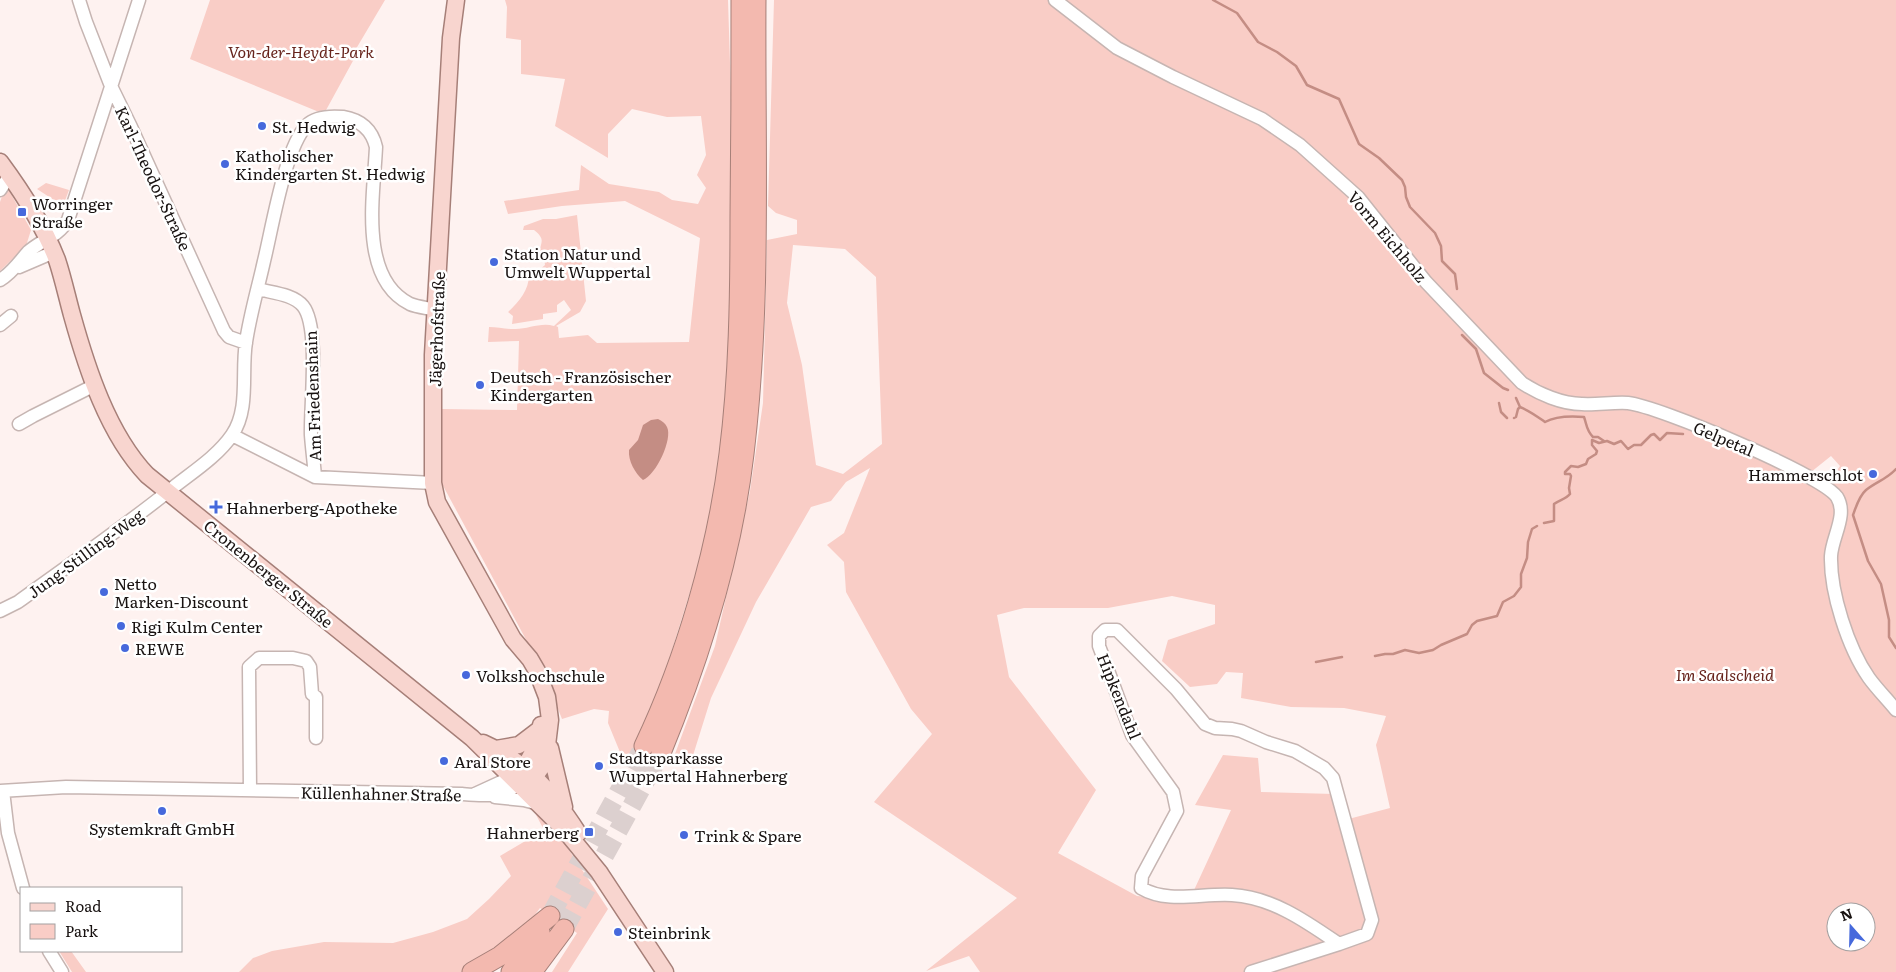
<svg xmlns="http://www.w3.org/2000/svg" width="1896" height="972" font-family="Literata,serif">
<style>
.green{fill:#f9cdc6;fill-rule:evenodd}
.water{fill:#c48d84}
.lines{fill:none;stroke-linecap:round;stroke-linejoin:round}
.stream{stroke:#c48d84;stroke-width:2.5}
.highway-tunnel{stroke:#dcd0cf;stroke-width:19;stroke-dasharray:19 9;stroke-linecap:butt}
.minor-casing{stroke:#c6b5b2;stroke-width:15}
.major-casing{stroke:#a67f78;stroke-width:19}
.highway-casing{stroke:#a67f78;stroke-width:21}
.minor{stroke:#fff;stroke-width:12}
.major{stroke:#f8d5cf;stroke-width:16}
.highway{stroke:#f3b9af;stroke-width:19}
.poi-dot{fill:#4669dc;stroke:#fff;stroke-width:2}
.labels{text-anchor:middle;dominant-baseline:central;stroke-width:5;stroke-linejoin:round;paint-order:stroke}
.park-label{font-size:16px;font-style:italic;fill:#67241c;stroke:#fff}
.poi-label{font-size:16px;fill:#181211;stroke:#fff;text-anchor:start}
.street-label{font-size:16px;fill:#181211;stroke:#fff}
</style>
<rect width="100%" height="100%" fill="#fef2f0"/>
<!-- green -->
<path class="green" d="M210,0H385L350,59H354L325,112H319L190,59Z
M505,0H728L735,221L733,330L721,453L704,547L637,763L622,757L608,723L609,711L594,709L562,719L543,671L441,482L442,409L517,410L519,341L488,342L489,327C497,327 505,329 513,329C527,330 540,322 554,326L571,310L564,300L557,305V312L543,314V319L512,324L513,316L508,312C520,301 530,289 529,272L538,271L545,265C545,260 542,257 541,253C538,243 548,241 534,230H523L524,226L543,219H556L577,215L586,301L580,312L556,326L558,327L559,338L588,335L597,343L689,342L700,238L625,201L562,206L508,214L504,201L579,190L581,165L609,184L659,192L672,200L698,204L706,188L697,175L706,155L701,116L667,117L632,109L608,134V158L555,126L565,79L521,74V40L506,38L507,7Z
M774,0H1896V972H980L969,956L926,971L1017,898L874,802L932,734L911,709L846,592L844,562L827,545L844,533L870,468L846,482L831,501L811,507L756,602L711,698L690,765L672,762L715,646L750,491L763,403L767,240L797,234V220L776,213L768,206ZM793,245L845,249L876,277L882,444L843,474L816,465L802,365L787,303ZM1831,456L1840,466L1826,487L1806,476ZM1172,596L1215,605V624L1168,640L1162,661L1190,687L1217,684L1226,672L1243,673L1241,698L1291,707L1344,708L1386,716L1376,745L1390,808L1341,821L1334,794L1261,792L1258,758L1223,755L1195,805L1231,810L1189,901L1137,896L1058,853L1096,790L1009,677L997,615L1024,608H1108ZM1836,912H1866V942H1836Z
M46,183L69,190L63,206L37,189Z
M6,185L31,230L26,246L0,271V202Z
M534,811L559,835L608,909L568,972H552L577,933L540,908L523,931L462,972H239L253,958L272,951L324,942L393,943L433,932L467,919L489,899L511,876L500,856L544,830Z
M59,951H71L86,972H72Z"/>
<!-- water -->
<path class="water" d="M658,419C662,421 665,423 667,427C673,439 656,475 643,480C635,473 628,461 629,450L638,440L643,425L651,420Z"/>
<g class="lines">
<!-- stream -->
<path class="stream" d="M1213,0L1237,13L1258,42L1277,52L1296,66L1307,85L1339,99L1359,144L1379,158L1402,180L1405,187L1406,197L1410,207L1435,233L1441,246L1442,261L1455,274L1457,289
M1462,335L1476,349L1484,373L1503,388L1508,390
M1516,398L1520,407C1530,411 1538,417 1545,422C1556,416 1572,416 1584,417C1587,425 1586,430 1593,437H1598L1604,441
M1499,403L1501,412L1507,418
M1514,418L1516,417L1518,409L1520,407
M1896,469C1887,479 1876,482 1866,490C1859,496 1856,507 1853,515L1868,561L1881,584L1889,620V637L1896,648
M1544,523L1554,521V504C1559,500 1566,499 1570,494L1569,488L1571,476L1570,474H1565V472L1571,466L1578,467L1586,464L1588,459L1596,454L1597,451L1592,445V440L1599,443L1607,441L1614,444L1621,441L1628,449L1634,445H1641L1651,435L1654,434L1660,440L1667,433L1683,434
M1375,656L1385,654H1393L1405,650L1419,653L1433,650L1441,645L1467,634L1472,625L1477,621L1497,616L1503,602L1514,596L1521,587V574L1527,558L1528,542L1532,529L1537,526
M1316,662L1342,657"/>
<!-- highway-tunnel -->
<path class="highway-tunnel" d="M550,916L644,746
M564,929L661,753"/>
<!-- minor casing -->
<g class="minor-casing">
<path id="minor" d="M79,0L86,22L111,86L131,127L224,331L229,337L246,343
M1055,0L1117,48L1173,77L1262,119L1300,145L1358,197L1426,282L1522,383C1539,394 1562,404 1582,404C1597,405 1613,402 1628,403C1658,406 1822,475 1837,497C1848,515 1832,537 1831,556C1830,592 1848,648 1869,678C1877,689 1887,699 1896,710
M0,190L10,175
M19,267L54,252
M0,280C12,273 19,262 28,252C41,240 58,237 68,220L139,0
M258,289C273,293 293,294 303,306C320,327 310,406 311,435C312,449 314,463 315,477
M0,325L11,316
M19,424L33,416L95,385
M232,435L315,477L433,483
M0,611L18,602C69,565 121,529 170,490C191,473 217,457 232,435C250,409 241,372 246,342C250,315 258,288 264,261C272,229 285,147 307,125C316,116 331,116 343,117C361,120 372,130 376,147C374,194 358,278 410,304C417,307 428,308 436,310
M250,790L249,667L259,658H293L306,661L310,667L312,694L316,697V738
M0,791L66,787L462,794C487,796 496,797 520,785
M3,791L8,833L23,888
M475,794L512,777
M495,797L524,800L539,804
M49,951L62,972
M1251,972L1339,944C1307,922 1272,897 1232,895C1202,893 1168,904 1141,888L1142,876L1177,811L1173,792L1132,735L1099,646V636L1105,630H1117L1176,689L1205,724L1215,728L1232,729L1241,731L1266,742L1295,751L1324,768L1333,778L1372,920L1367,934L1339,944"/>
</g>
<!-- major casing -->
<g class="major-casing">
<path id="major" d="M456,0L451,38L433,355V483L437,502L513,639L530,659L537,671L547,697L550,720L545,762L538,772L520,785
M0,162C23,193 43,224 57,260C63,278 67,297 72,315C87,369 108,434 147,475L472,738L563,828L599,872L665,972
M483,743C528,763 552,793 578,833
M550,748L564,807
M496,749L519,745L540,729
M518,773C532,760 538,744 541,725"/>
</g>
<!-- highway casing -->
<g class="highway-casing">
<path id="highway" d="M644,746C686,658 717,550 729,454C739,375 740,296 740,217C741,145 741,72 741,0
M661,753C700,658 732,557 744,454C762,305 755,150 756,0
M472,972L500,956L550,916
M511,972L540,932
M532,972L564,929"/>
</g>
<!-- minor -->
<use href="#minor" class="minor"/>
<!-- major -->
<use href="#major" class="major"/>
<!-- highway -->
<use href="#highway" class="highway"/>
</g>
<!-- markers -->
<g class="poi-dot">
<circle cx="262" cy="126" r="5"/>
<circle cx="225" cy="164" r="5"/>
<rect x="17" y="207" width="10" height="10" rx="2.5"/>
<circle cx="494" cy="262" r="5"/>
<circle cx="480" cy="385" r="5"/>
<circle cx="1873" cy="474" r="5"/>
<path d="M213.5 499.5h5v5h5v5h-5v5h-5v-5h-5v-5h5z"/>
<circle cx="104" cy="592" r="5"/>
<circle cx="121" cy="626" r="5"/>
<circle cx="125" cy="648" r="5"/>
<circle cx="466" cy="675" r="5"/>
<circle cx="444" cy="761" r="5"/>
<circle cx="599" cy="766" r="5"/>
<circle cx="162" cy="811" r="5"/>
<rect x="584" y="827" width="10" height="10" rx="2.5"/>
<circle cx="684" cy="835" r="5"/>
<circle cx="618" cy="932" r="5"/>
</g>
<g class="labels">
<!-- park labels -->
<g class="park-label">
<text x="301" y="51">Von-der-Heydt-Park</text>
<text x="1725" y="674">Im Saalscheid</text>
</g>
<!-- poi labels -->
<g class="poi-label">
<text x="272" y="126">St. Hedwig</text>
<text x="235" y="155">Katholischer<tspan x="235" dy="18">Kindergarten St. Hedwig</tspan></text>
<text x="32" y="203">Worringer<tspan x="32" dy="18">Straße</tspan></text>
<text x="504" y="253">Station Natur und<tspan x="504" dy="18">Umwelt Wuppertal</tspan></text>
<text x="490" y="376">Deutsch - Französischer<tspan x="490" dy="18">Kindergarten</tspan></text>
<text x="1863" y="474" text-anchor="end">Hammerschlot</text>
<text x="226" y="507">Hahnerberg-Apotheke</text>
<text x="114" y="583">Netto<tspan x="114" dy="18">Marken-Discount</tspan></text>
<text x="131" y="626">Rigi Kulm Center</text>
<text x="135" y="648">REWE</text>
<text x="476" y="675">Volkshochschule</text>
<text x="609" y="757">Stadtsparkasse<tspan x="609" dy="18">Wuppertal Hahnerberg</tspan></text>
<text x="454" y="761">Aral Store</text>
<text x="162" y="828" text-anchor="middle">Systemkraft GmbH</text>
<text x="579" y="832" text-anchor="end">Hahnerberg</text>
<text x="694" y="835">Trink &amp; Spare</text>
<text x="628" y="932">Steinbrink</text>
</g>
<!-- street labels -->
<g class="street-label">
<text transform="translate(154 178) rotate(65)">Karl-Theodor-Straße</text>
<text transform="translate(1388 236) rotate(50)">Vorm Eichholz</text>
<text transform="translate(436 329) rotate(-88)">Jägerhofstraße</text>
<text transform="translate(312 396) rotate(-92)">Am Friedenshain</text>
<text transform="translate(1724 438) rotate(23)">Gelpetal</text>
<text transform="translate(85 553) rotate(-36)">Jung-Stilling-Weg</text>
<text transform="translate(269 573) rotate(39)">Cronenberger Straße</text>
<text transform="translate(1120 696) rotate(68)">Hipkendahl</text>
<text transform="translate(381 793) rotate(1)">Küllenhahner Straße</text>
</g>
</g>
<!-- legend -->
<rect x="20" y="887" width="162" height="65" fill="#ffffff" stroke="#a3a0a0"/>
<rect x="30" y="903" width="25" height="8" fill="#f8d5cf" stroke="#a3a0a0"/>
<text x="65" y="912" font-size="15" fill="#181211">Road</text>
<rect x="30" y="924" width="25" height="15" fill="#f9cdc6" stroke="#a3a0a0"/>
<text x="65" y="937" font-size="15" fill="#181211">Park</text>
<!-- north arrow -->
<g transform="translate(1851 927) rotate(340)"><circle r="24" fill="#ffffff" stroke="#a3a0a0"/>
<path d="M0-4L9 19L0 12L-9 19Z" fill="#4669dc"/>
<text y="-8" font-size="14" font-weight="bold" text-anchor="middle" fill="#181211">N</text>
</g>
</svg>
